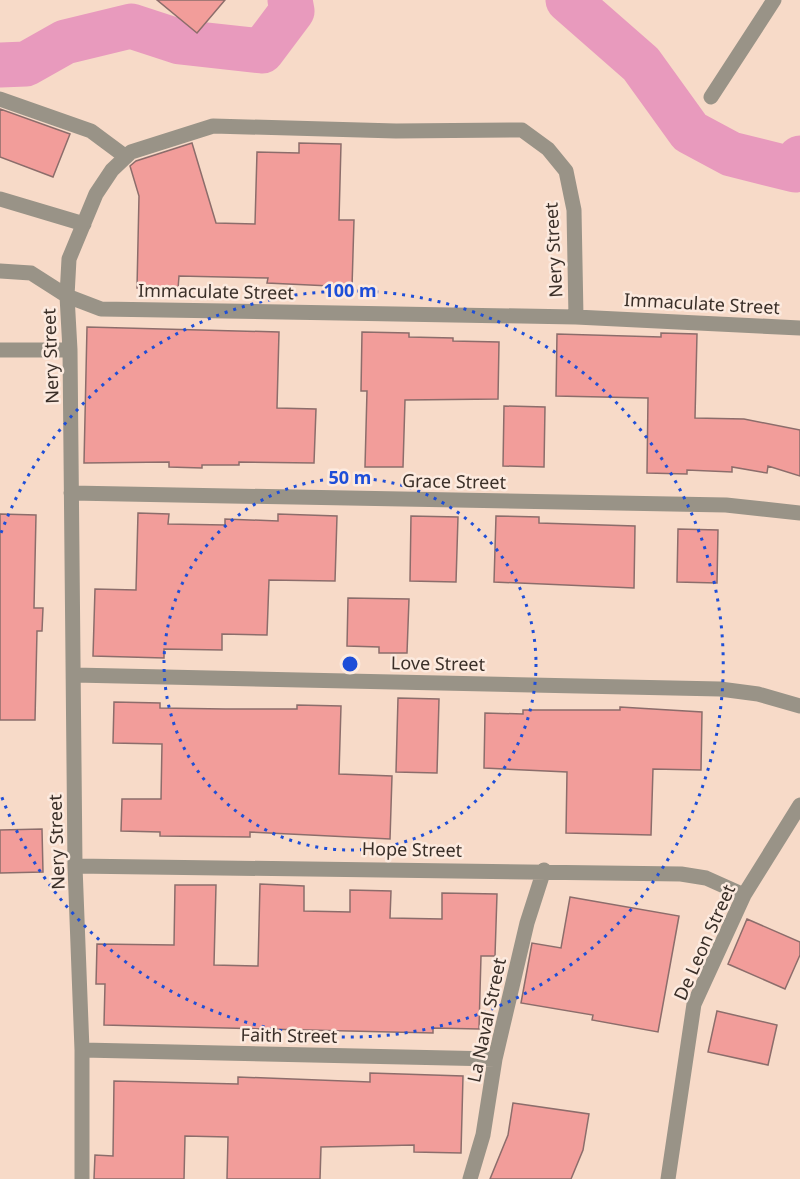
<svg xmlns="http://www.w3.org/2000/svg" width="800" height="1179" font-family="'Noto Sans',sans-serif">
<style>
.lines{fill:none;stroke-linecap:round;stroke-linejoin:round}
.river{stroke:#e89abd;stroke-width:45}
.building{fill:#f29d9a;stroke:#8c6d6b;stroke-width:1.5}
.minor{stroke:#999387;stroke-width:15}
.ring{fill:none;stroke:#1d4ed8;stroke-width:3;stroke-dasharray:3 6}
.labels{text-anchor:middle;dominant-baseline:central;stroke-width:5;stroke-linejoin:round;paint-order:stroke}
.street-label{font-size:18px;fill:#3a2f28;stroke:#fceadf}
.centre{fill:#1d4ed8;stroke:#fceadf;stroke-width:3}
.ring-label{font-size:18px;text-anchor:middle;font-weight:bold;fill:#1d4ed8;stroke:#fceadf;stroke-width:5;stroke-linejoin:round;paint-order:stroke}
</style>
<rect width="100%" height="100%" fill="#f7dac8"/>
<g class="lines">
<!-- river -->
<path class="river" d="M568,0L641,64L690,132L731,154L795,170L800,158
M0,65L26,64L65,42L131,26L180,42L262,51L292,11L290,0"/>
</g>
<!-- building -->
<path class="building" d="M157,0H225L197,33Z
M0,109L70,134L53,177L0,157Z
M192,143L216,223L255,224L257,152L299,153V143L341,144L339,220H354L352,287L267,283L268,278L179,276L178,289L137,288L139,196L130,166L136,161Z
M87,327L279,332L277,408L316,409L314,463L239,462V465H202V468L169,467V462L84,463Z
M362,332L409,333V337L453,338V341L499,342L498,399L405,400L403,467H365L367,391H361Z
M661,333L697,334L695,418L744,419L800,430V476L768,466L767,473L732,467V472L687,470V474L647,473L648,398L556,396L557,334L661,337Z
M504,406L545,407L544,467L503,466Z
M138,513L169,514L168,524L225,525V519L278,521V514L337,516L335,581L269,580L267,635L222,634V650L164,649V658L93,656L95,589L136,590Z
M0,514L36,515L34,608H43L42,631H37L35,720H0Z
M411,516L458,517L456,582L410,581Z
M496,516L539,517V523L635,526L634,588L494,582Z
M678,529L718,530L717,583L677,582Z
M348,598L409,599L407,653H379V647L347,646Z
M398,698L439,699L437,773L396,772Z
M114,702L160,703V708L225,709H297V705L341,706L339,774L392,776L390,839L250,832V837L160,836V832L121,831L122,799H161L162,744L113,743Z
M620,707L702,712L701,770L653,769L651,835L566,833L567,772L484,768L485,713L523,714V710H620Z
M42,829L43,872L0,873V830Z
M260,884L304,886V911L350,912V890L391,891L390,918L442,919V893L497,894L495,956H481L479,1029L433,1028V1033L104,1025L105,984H96L97,944L174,945L175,885H216L214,965L258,966Z
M570,897L679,916L658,1032L592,1020L593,1015L521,1003L532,943L561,948Z
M747,919L800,942V955L785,989L728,964Z
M717,1011L777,1025L768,1065L708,1052Z
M370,1073L463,1076L461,1153L414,1152V1145L321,1147L320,1179H227L228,1137L185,1136L184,1179H94L95,1155L113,1156L114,1081L238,1084V1077L370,1082Z
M513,1103L589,1114L583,1150L571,1179H490L508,1135Z"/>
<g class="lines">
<!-- minor -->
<path class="minor" d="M711,97L774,0
M0,99L91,131L126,157
M0,199L84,224
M0,271L31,273L67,296L101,309L576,317L800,328
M0,350H70
M71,493L726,505L800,513
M74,675L720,689L758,694L800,706
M75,866L681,874L706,878L744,895
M82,1050L495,1059
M82,1179V1050L75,866L70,350L67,296L69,259L96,194L112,170L131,152L213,126L396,131L522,130L548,149L566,171L574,210L576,317
M470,1179L483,1135L495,1059L527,923L544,870
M668,1179L694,1004L744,895L800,805"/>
</g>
<!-- distance rings -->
<g class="ring">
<circle cx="350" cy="664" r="186"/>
<path d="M1 533A373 373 0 1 1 1 795"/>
</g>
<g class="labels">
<!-- street labels -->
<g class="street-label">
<text transform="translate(553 250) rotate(-93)">Nery Street</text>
<text transform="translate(216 291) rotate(1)">Immaculate Street</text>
<text transform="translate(702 303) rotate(3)">Immaculate Street</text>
<text transform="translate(50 356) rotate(-92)">Nery Street</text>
<text transform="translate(454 481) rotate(1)">Grace Street</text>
<text transform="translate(438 663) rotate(1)">Love Street</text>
<text transform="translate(56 842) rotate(-92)">Nery Street</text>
<text transform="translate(412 849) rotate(1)">Hope Street</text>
<text transform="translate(704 942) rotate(-66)">De Leon Street</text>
<text transform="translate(486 1020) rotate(-78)">La Naval Street</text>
<text transform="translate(289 1035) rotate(1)">Faith Street</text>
</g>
</g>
<circle cx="350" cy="664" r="9" class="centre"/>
<g class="ring-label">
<text x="350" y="297">100 m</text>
<text x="350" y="484">50 m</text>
</g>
</svg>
